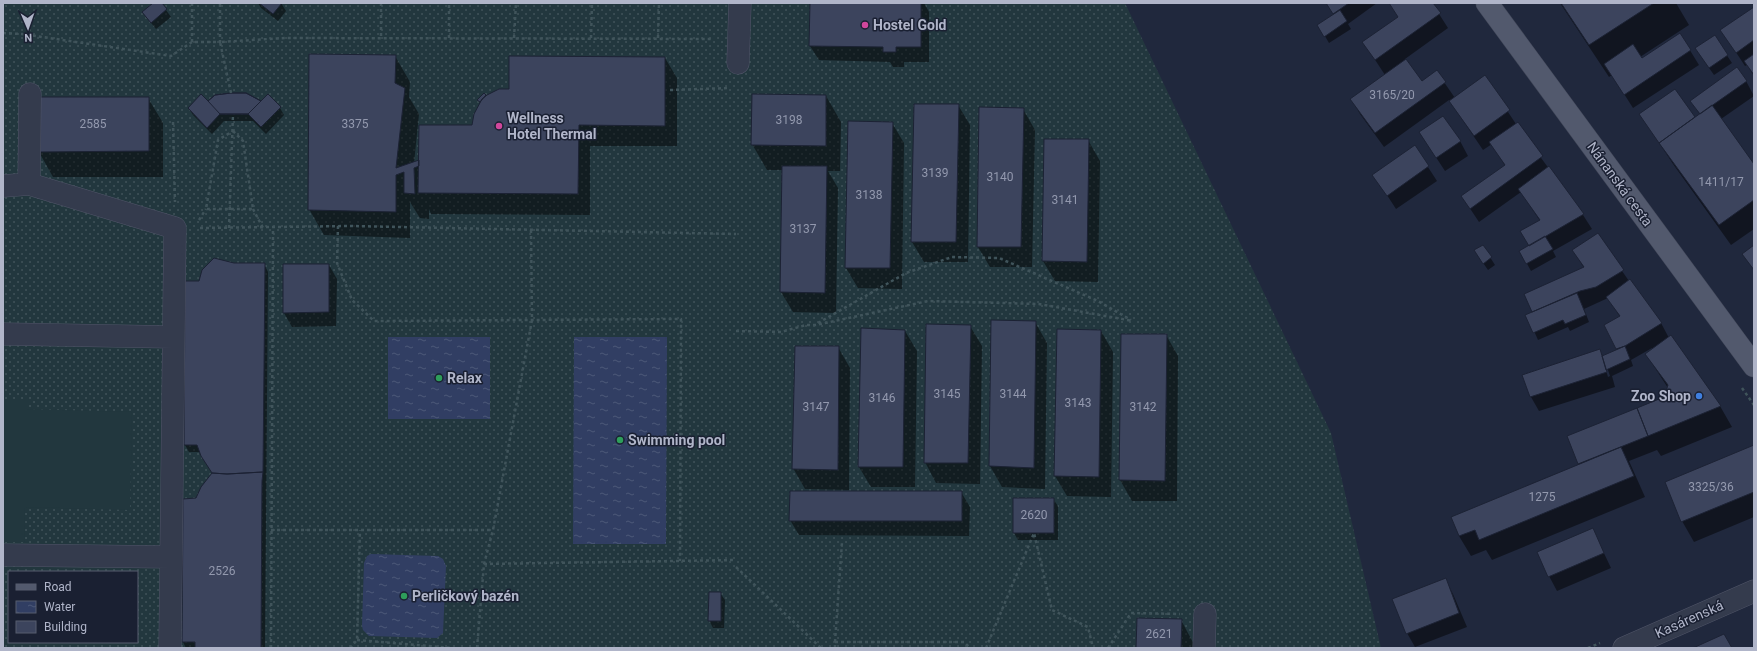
<svg xmlns="http://www.w3.org/2000/svg" width="1757" height="651" font-family="Roboto,sans-serif">
<style>
.grass{fill:url(#grass-dots);fill-rule:evenodd}
.pitch{fill:#22373e}
.water{fill:url(#water-ripples)}
.shadow{fill:#0007;fill-rule:evenodd}
.building{fill:#3c445d;stroke:#1c2234}
.lines{fill:none;stroke-linecap:round;stroke-linejoin:round}
.minor-casing{stroke:#505568;stroke-width:23}
.major-casing{stroke:#3e4456;stroke-width:23}
.path{stroke:#40545b;stroke-width:2.5;stroke-dasharray:3 3;stroke-linecap:butt}
.minor{stroke:#343b4d;stroke-width:22}
.major{stroke:#52596d;stroke-width:22}
.hotel-dot{fill:#d1479c;stroke:#1a2032;stroke-width:1.5}
.leisure-dot{fill:#2e9e5b;stroke:#1a2032;stroke-width:1.5}
.shop-dot{fill:#3f7fe0;stroke:#1a2032;stroke-width:1.5}
.labels{text-anchor:middle;dominant-baseline:central;stroke-width:3;stroke-linejoin:round;paint-order:stroke}
.number-label{font-size:12px;fill:#9399ae}
.poi-label{font-size:14px;font-weight:bold;fill:#b0b5c9;stroke:#1a2032;text-anchor:start}
.street-label{font-size:14px;fill:#b0b5c9;stroke:#1a2032}
</style>
<defs>
<pattern id="grass-dots" width="8" height="8" patternUnits="userSpaceOnUse"><rect width="8" height="8" fill="#22373e"/><path d="M2 2h.1M6 6h.1" fill="none" stroke="#405259" stroke-width="1.8" stroke-linecap="round"/></pattern>
<pattern id="water-ripples" width="26" height="14" patternUnits="userSpaceOnUse"><rect width="26" height="14" fill="#313e63"/><path d="M2 4q2-2 4 0t4 0M15 11q2-2 4 0t4 0" fill="none" stroke="#4c5878"/></pattern>
</defs>
<rect width="100%" height="100%" fill="#20283d"/>
<!-- grass -->
<path class="grass" d="M3,3H1125L1331,433L1381,648H3ZM9,572H137V642H9Z"/>
<!-- pitch -->
<path class="pitch" d="M3,399H27V409L132,412L130,510L25,507L24,542H3Z"/>
<!-- water -->
<path class="water" d="M388,337H490V419H388Z
M574,337H667L666,544H573Z
M371,554L438,556L443,559L446,566L443,633L437,638L369,636L363,630L362,626L364,563L367,556Z"/>
<!-- shadow -->
<path class="shadow" d="M154,3H161L171,17L156,29L143,13Z
M258,3H281L286,11L278,21L261,8Z
M811,3H924L929,12V62H904V67H893L890,62L819,60L810,46Z
M1327,3H1377L1348,24L1351,29L1329,43L1319,26L1334,15Z
M1390,3H1432L1448,28L1405,59L1422,82L1437,72L1455,98L1484,76L1516,124L1583,215L1592,229L1553,251L1556,257L1531,271L1520,251L1530,246L1540,221L1521,192L1479,222L1471,210L1463,196L1505,166L1492,144L1483,150L1449,100L1384,147L1360,114L1352,100L1385,75L1364,43L1399,18Z
M1560,3H1676L1689,25L1640,57L1642,59L1680,34L1699,65L1633,108L1612,75L1609,77Z
M1754,8V76L1747,65L1745,66L1722,31Z
M1714,36L1732,63L1714,75L1700,55Z
M395,56L410,82L409,97L419,114L414,163L420,161L473,126L481,104L478,100L484,95L486,97L510,90L665,58L677,78V146H590V215L431,214L429,209V219L420,218L410,202V238L324,235L309,209Z
M1746,81L1754,96L1721,119L1754,165V229L1731,245L1673,164L1640,114L1674,90L1695,119L1700,115L1692,101Z
M826,96L841,122L840,171H828L838,188L836,313L793,312L781,292L783,170H767L752,144Z
M148,98L163,123V177H53L39,152Z
M208,102L280,108L284,115L266,134L253,121H224L212,134L193,115L189,108Z
M958,105L970,125L968,262H924L912,242Z
M1023,109L1035,130L1032,267H990L978,247Z
M892,123L904,143L902,289L858,288L846,268Z
M1420,133L1460,141L1468,156L1445,171Z
M1088,140L1100,161L1098,282L1055,281L1043,261Z
M1415,147L1437,181L1396,209L1374,175Z
M1597,235L1629,281L1661,323L1669,338L1671,337L1720,406L1732,427L1661,456L1657,450L1629,461L1645,497L1492,560L1486,550L1471,556L1459,536L1452,518L1579,465L1568,437L1665,398L1668,388L1646,354L1652,350V348L1631,360L1633,366L1612,376L1615,387L1539,411L1531,397L1523,376L1599,350L1603,356L1617,350L1605,325L1620,317L1608,298L1584,309L1589,322L1570,331L1568,327L1538,340L1527,315L1533,313L1525,294L1584,268L1573,250ZM1605,367L1608,370L1610,376L1608,377Z
M1483,246L1495,265L1488,270L1479,257Z
M234,264H264L268,272L265,648H186L183,642L197,499L213,473L201,452H189L185,445L186,282H200Z
M329,265L337,279L336,326L292,327L284,313Z
M1035,322L1047,343L1045,489L1002,487L990,466Z
M970,326L982,346L980,484L936,483L925,462Z
M905,331L917,351L915,487H871L859,467Z
M1101,331L1113,352L1111,497L1067,496L1055,476Z
M1122,335H1166L1178,356L1177,501H1132L1120,480Z
M838,347L850,368L849,490L805,489L793,468Z
M1754,446V517L1694,542L1682,521Z
M961,492L970,507L969,536L799,535L790,520Z
M1053,499L1058,506V540H1018L1014,533Z
M1593,530L1611,568L1557,591L1549,576Z
M1445,579L1453,594L1467,627L1415,647L1407,633Z
M720,593L725,600L724,628H713L709,620Z
M1181,620L1196,648H1137Z"/>
<!-- building -->
<path class="building" d="M153,3H162L167,9L151,23L142,12Z
M259,3H282L273,14Z
M810,3H921V47H896V52H883V47L809,46Z
M1326,3H1349L1333,14Z
M1389,3H1433L1441,13L1375,60L1362,42L1398,17Z
M1561,3H1654L1589,45Z
M1754,7V40L1736,53L1720,30Z
M1340,10L1347,21L1324,37L1317,25Z
M1680,33L1691,50L1624,95L1604,64L1633,44L1642,58Z
M1715,35L1728,55L1709,68L1695,48Z
M309,54L396,55L395,83L405,88L396,168L419,160V166L414,168L415,194L404,193V172L396,175V212L308,210Z
M1754,54V75L1744,61Z
M509,56L665,57V126L579,125L578,194L418,193L419,125H472L474,114L482,99L487,95L499,89H509Z
M1406,59L1422,81L1437,70L1446,82L1375,133L1350,99Z
M1737,67L1747,81L1700,114L1690,101Z
M1485,75L1510,110L1474,136L1449,101Z
M1675,89L1695,117L1659,143L1639,114Z
M231,93H246L261,101L248,114H220L208,101L215,95Z
M231,93H246L261,101L268,94L281,107L261,127L248,114H220L207,128L188,108L201,94L208,101L215,95Z
M484,93L486,95L480,102L477,100Z
M752,94L826,95V146L751,145Z
M37,97H149V151L38,152Z
M914,104H959L956,242H911Z
M1712,105L1754,164V200L1719,225L1659,143Z
M979,107L1024,108L1021,247H977Z
M1443,116L1461,141L1436,158L1419,132Z
M848,121L893,122L890,268H845Z
M1518,122L1543,156L1470,209L1461,196L1505,165L1489,142Z
M1044,139H1089L1087,262L1042,261Z
M1415,145L1429,166L1387,196L1372,175Z
M782,166H827L825,293L780,292Z
M1549,166L1584,214L1529,246L1520,231L1540,220L1518,189Z
M1598,233L1624,270L1596,287L1580,291L1532,312L1524,294L1584,267L1572,250Z
M1545,236L1553,249L1526,264L1519,251Z
M1483,245L1492,257L1483,264L1474,250Z
M1754,245V270L1742,254Z
M214,258L234,263H265L263,472L227,474L212,473L201,456L197,445H184L185,281H199L202,270Z
M283,264H329V312L283,313Z
M1630,279L1662,323L1625,346L1616,349L1604,325L1620,316L1606,297Z
M1577,293L1586,315L1565,324L1563,320L1533,333L1525,315Z
M991,320L1036,321L1034,468L989,466Z
M926,324L971,325L968,463H924Z
M861,328L905,330L903,467H858Z
M1057,329L1101,330L1099,477L1054,476Z
M1121,334H1167L1165,481L1119,480Z
M1671,335L1721,406L1648,436L1637,408L1664,397L1668,385L1645,354Z
M795,346H839L838,470L792,469Z
M1625,346L1630,359L1606,370L1602,356Z
M1600,349L1607,372L1530,397L1522,375Z
M1637,408L1648,436L1578,464L1567,436Z
M1754,445V492L1681,522L1665,482Z
M1621,447L1634,476L1479,540L1475,530L1459,536L1451,517Z
M263,472L262,481L261,648H195V642H182L183,499L196,498L201,487L212,473L227,474Z
M790,491H962V521H789Z
M1013,498H1054V533H1013Z
M1593,528L1604,553L1548,577L1537,552Z
M1446,578L1459,613L1406,634L1392,599Z
M709,592H721V621H708Z
M1137,618L1182,619L1181,648H1136Z
M1724,634L1732,648H1693Z"/>
<g class="lines">
<!-- minor casing -->
<g class="minor-casing">
<path id="minor" d="M738,63L740,3
M29,184L30,94
M3,186L29,184L175,228L170,648
M3,334L173,337
M3,555L170,557
M1204,648L1205,614
M1624,648L1754,591"/>
</g>
<!-- major casing -->
<g class="major-casing">
<path id="major" d="M1487,3L1754,366"/>
</g>
<!-- path -->
<path class="path" d="M192,3V42H220V3
M381,3V38
M3,33L22,34L171,56L192,42
M449,38V3
M514,38L516,3
M591,38L592,3
M658,38L659,3
M670,90L730,88
M231,93L220,42L285,38L713,39
M173,122L175,202
M233,131L243,141L253,209H206L218,140Z
M253,209L263,228
M199,220L206,209
M338,226L337,263L352,300L374,321L681,319L680,561
M200,228L350,226L736,234
M229,228L233,114
M818,323L906,273L952,257L999,258L1098,301L1131,320
M736,331L781,332L806,325H816L928,301L1039,304L1133,321
M1742,388L1754,405
M271,530H493
M484,564L736,560
M736,567L821,648
M357,640L453,648
M835,642L842,542
M271,648L273,228
M350,648L357,640L360,530
M477,648L484,564L493,530L532,320L531,230
M835,648V642H964L970,648
M986,648L1034,533L1052,610L1088,627L1093,648
M1108,648L1131,613L1180,614
M1588,648L1600,643"/>
<!-- minor -->
<use href="#minor" class="minor"/>
<!-- major -->
<use href="#major" class="major"/>
</g>
<!-- markers -->
<g class="hotel-dot">
<circle cx="865" cy="25" r="4"/>
<circle cx="499" cy="126" r="4"/>
</g>
<g class="leisure-dot">
<circle cx="439" cy="378" r="4"/>
<circle cx="620" cy="440" r="4"/>
<circle cx="404" cy="596" r="4"/>
</g>
<circle class="shop-dot" cx="1699" cy="396" r="4"/>
<g class="labels">
<!-- number labels -->
<g class="number-label">
<text x="1392" y="95">3165/20</text>
<text x="789" y="120">3198</text>
<text x="93" y="124">2585</text>
<text x="355" y="124">3375</text>
<text x="935" y="173">3139</text>
<text x="1000" y="177">3140</text>
<text x="1721" y="182">1411/17</text>
<text x="869" y="195">3138</text>
<text x="1065" y="200">3141</text>
<text x="803" y="229">3137</text>
<text x="947" y="394">3145</text>
<text x="1013" y="394">3144</text>
<text x="882" y="398">3146</text>
<text x="1078" y="403">3143</text>
<text x="816" y="407">3147</text>
<text x="1143" y="407">3142</text>
<text x="1711" y="487">3325/36</text>
<text x="1542" y="497">1275</text>
<text x="1034" y="515">2620</text>
<text x="222" y="571">2526</text>
<text x="1159" y="634">2621</text>
</g>
<!-- poi labels -->
<g class="poi-label">
<text x="873" y="25">Hostel Gold</text>
<text x="507" y="118">Wellness<tspan x="507" dy="16">Hotel Thermal</tspan></text>
<text x="447" y="378">Relax</text>
<text x="1691" y="396" text-anchor="end">Zoo Shop</text>
<text x="628" y="440">Swimming pool</text>
<text x="412" y="596">Perličkový bazén</text>
</g>
<!-- street labels -->
<g class="street-label">
<text transform="translate(1620 184) rotate(54)">Nánanská cesta</text>
<text transform="translate(1689 619) rotate(-24)">Kasárenská</text>
</g>
</g>
<!-- border -->
<rect width="1757" height="651" fill="none" stroke="#b0b5c9" stroke-width="8"/>
<!-- legend -->
<rect x="8" y="571" width="130" height="72" fill="#1a2032" stroke="#565c6e"/>
<rect x="16" y="584" width="20" height="6" fill="#52596d" stroke="#565c6e"/>
<text x="44" y="591" font-size="12" fill="#b0b5c9">Road</text>
<rect x="16" y="601" width="20" height="12" fill="url(#water-ripples)" stroke="#565c6e"/>
<text x="44" y="611" font-size="12" fill="#b0b5c9">Water</text>
<rect x="16" y="621" width="20" height="12" fill="#3c445d" stroke="#565c6e"/>
<text x="44" y="631" font-size="12" fill="#b0b5c9">Building</text>
<!-- north arrow -->
<g transform="translate(28 28) rotate(178)" stroke="#1a2032" stroke-width="3" paint-order="stroke">
<path d="M0-3L7 15L0 10L-7 15Z" fill="#b0b5c9"/>
<text y="-6" font-size="11" font-weight="bold" text-anchor="middle" fill="#b0b5c9">N</text>
</g>
</svg>
